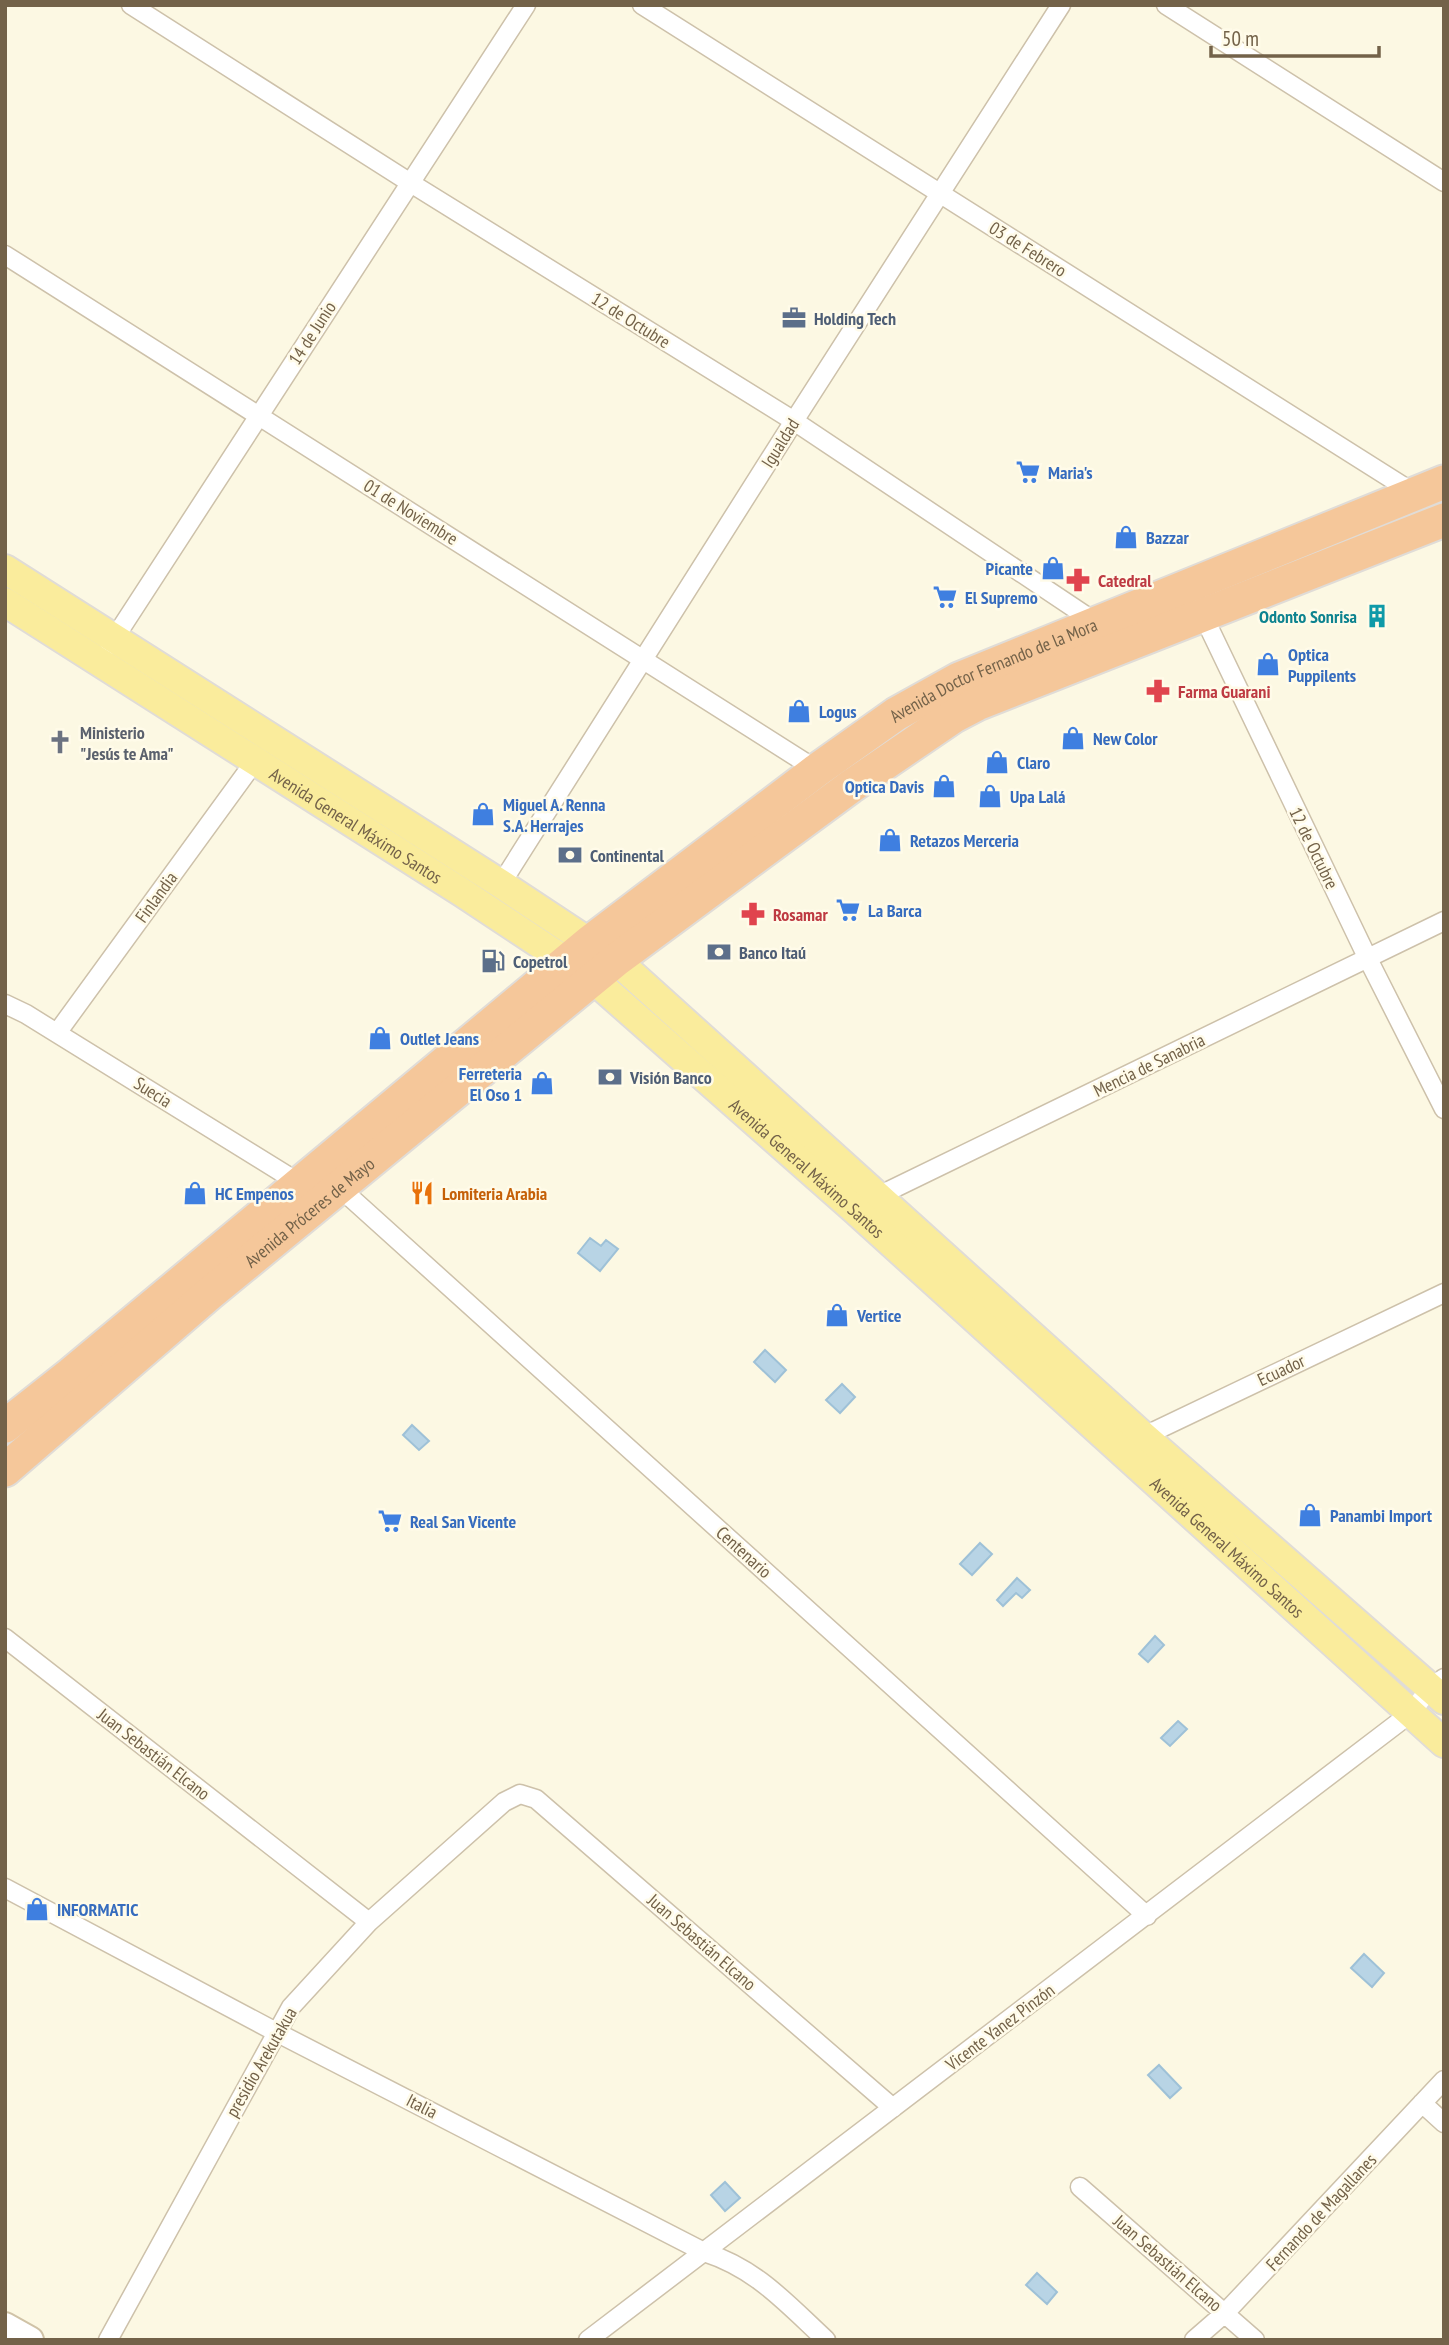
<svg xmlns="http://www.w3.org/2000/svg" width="1449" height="2345" font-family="'PT Sans Narrow',sans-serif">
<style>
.water{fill:#b8d4e5;stroke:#9ec1d7;stroke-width:2}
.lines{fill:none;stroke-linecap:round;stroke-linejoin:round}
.street-casing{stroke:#cdc1aa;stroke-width:21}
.secondary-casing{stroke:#d0c3a7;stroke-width:30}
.primary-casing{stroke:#e0dcd7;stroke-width:32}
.highway-casing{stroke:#e0dcd7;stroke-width:37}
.street{stroke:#fff;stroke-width:18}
.secondary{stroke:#fff;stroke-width:26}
.primary{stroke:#faec9c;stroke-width:28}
.highway{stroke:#f5c79a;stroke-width:33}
.labels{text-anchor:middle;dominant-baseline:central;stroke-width:5;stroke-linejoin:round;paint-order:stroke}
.street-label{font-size:18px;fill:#736249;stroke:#fffbe9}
.service-label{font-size:18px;font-weight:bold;fill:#4e5e75;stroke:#fffbe9;text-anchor:start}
.shop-label{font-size:18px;font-weight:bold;fill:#366cbe;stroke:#fffbe9;text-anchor:start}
.health-label{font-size:18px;font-weight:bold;fill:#be3a42;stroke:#fffbe9;text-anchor:start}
.culture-label{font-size:18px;font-weight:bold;fill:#0d838f;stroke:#fffbe9;text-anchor:end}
.worship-label{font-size:18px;font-weight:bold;fill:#5b616d;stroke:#fffbe9;text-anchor:start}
.food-label{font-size:18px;font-weight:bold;fill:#c56008;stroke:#fffbe9;text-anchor:start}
</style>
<rect width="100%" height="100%" fill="#fcf8e3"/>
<!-- water -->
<path class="water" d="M590,1238L601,1246L606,1240L618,1249L600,1271L578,1253Z
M765,1350L786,1370L775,1382L754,1362Z
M842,1384L855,1397L840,1413L826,1400Z
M412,1425L429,1441L419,1450L403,1435Z
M980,1543L992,1554L972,1575L960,1564Z
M1017,1578L1030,1590L1022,1598L1016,1593L1003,1606L997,1600Z
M1155,1636L1164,1645L1148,1662L1139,1654Z
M1178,1721L1187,1729L1170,1746L1161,1738Z
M1364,1954L1384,1973L1372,1987L1351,1968Z
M1159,2065L1181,2088L1170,2098L1148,2075Z
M725,2182L740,2198L725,2211L711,2195Z
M1037,2273L1057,2292L1047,2304L1026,2285Z"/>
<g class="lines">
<!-- street casing -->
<g class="street-casing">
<path id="street" d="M131,5L409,182L794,421L1098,624
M642,5L1417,495
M1166,5L1444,182
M5,255L817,770
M1200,609L1368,959L1444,1109
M110,645L526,5
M501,884L794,421L1061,5
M5,1004L26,1014L299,1183
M57,1033L255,761
M340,1188L1147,1916
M870,1200L1444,921
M1138,1439L1444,1293
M5,1638L369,1922
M5,1888L276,2032L704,2252C757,2269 786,2303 826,2340
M1422,2103L1444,2123
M1080,2187L1255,2340
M108,2340L291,2007L369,1922L504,1802L520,1794L536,1799L893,2108
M588,2340L1411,1713L1430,1688L1444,1678
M1194,2340L1225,2313L1444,2080"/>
</g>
<!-- secondary casing -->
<g class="secondary-casing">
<path id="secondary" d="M5,2326L30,2340"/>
</g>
<!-- primary casing -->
<g class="primary-casing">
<g id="primary">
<path d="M5,569L501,884L616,960L1143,1436L1444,1700"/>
<path id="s1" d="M5,602L463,893L593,979L854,1209L1444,1743"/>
</g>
</g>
<!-- highway casing -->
<g class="highway-casing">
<g id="highway">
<path id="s2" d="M5,1426L71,1374L590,942L817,770L896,714L959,679L1444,482"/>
<path id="s3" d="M5,1470L209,1294L616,960L850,787L954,716L977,704L1444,520"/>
</g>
</g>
<!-- street -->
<use href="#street" class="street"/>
<!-- secondary -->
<use href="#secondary" class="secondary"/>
<!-- primary -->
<use href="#primary" class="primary"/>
<!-- highway -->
<use href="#highway" class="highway"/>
</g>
<!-- icons -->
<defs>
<g id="office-bare" transform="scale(1.89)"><path d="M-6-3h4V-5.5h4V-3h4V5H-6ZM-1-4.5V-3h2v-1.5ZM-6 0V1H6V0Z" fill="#5c6f8a" stroke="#fffbe9" stroke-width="2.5" paint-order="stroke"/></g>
<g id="supermarket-bare" transform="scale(1.89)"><path d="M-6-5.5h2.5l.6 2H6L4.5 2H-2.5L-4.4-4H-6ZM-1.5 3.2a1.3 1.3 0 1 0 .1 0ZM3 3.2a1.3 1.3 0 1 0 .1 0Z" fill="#3f7fe0" stroke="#fffbe9" stroke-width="2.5" paint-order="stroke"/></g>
<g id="shop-bare" transform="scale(1.89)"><path d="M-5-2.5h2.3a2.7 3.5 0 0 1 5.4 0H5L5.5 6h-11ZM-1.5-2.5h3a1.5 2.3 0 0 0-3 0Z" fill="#3f7fe0" stroke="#fffbe9" stroke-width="2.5" paint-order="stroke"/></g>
<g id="pharmacy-bare" transform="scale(1.89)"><path d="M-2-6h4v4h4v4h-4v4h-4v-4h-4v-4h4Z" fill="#e0444e" stroke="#fffbe9" stroke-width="2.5" paint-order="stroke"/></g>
<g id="building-bare" transform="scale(1.89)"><path d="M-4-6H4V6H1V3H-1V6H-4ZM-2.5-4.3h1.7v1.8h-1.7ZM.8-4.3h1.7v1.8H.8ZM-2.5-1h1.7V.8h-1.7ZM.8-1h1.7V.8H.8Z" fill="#0f9aa8" stroke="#fffbe9" stroke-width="2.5" paint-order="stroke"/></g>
<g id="church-bare" transform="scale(1.89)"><path d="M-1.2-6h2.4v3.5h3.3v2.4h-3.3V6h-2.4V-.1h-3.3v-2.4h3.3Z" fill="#6b7280" stroke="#fffbe9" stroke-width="2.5" paint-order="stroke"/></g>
<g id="bank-bare" transform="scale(1.89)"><path d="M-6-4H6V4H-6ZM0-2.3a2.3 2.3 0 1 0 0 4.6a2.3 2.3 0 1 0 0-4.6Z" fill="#5c6f8a" stroke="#fffbe9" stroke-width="2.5" paint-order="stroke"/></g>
<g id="fuel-bare" transform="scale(1.89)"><path d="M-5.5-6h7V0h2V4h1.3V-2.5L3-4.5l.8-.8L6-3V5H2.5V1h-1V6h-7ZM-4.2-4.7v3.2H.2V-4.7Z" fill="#5c6f8a" stroke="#fffbe9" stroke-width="2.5" paint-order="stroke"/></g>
<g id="restaurant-bare" transform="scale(1.89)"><path d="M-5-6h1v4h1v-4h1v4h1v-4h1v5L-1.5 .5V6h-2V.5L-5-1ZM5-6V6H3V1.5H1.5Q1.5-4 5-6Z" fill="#e8710a" stroke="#fffbe9" stroke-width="2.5" paint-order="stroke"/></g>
</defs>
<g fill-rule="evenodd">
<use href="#office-bare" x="794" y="318"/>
<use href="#supermarket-bare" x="1028" y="472"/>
<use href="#shop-bare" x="1126" y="537"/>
<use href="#shop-bare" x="1053" y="568"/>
<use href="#pharmacy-bare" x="1078" y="580"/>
<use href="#supermarket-bare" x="945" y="597"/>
<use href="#building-bare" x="1377" y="616"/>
<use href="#shop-bare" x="1268" y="664"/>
<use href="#pharmacy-bare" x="1158" y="691"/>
<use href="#shop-bare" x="799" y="711"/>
<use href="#shop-bare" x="1073" y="738"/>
<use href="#church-bare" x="60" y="742"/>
<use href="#shop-bare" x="997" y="762"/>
<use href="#shop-bare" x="944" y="786"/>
<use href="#shop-bare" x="990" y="796"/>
<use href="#shop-bare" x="483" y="814"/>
<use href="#shop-bare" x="890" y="840"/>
<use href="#bank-bare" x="570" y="855"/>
<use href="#supermarket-bare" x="848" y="910"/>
<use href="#pharmacy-bare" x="753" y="914"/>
<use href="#bank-bare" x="719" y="952"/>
<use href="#fuel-bare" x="493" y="961"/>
<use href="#shop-bare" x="380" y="1038"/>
<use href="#bank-bare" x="610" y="1077"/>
<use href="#shop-bare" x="542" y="1083"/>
<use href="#shop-bare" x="195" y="1193"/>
<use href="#restaurant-bare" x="422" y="1193"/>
<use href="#shop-bare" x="837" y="1315"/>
<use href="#shop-bare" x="1310" y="1515"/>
<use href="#supermarket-bare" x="390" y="1521"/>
<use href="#shop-bare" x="37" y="1909"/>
</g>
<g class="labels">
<!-- street labels -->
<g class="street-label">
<text transform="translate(1028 249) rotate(32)">03 de Febrero</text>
<text transform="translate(631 320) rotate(32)">12 de Octubre</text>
<text transform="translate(312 333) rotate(-57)">14 de Junio</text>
<text transform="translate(780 443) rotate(-58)">Igualdad</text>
<text transform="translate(411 512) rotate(32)">01 de Noviembre</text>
<text stroke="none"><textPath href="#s2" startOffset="1248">Avenida Doctor Fernando de la Mora</textPath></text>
<text stroke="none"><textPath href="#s1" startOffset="416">Avenida General Máximo Santos</textPath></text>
<text transform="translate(1314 848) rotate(64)">12 de Octubre</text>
<text transform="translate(156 897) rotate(-54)">Finlandia</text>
<text transform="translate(1149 1065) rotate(-26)">Mencia de Sanabria</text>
<text transform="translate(153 1092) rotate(32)">Suecia</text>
<text stroke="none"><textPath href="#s1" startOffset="984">Avenida General Máximo Santos</textPath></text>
<text stroke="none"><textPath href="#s3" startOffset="399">Avenida Próceres de Mayo</textPath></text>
<text transform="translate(1281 1370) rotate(-25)">Ecuador</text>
<text stroke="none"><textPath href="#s1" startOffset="1550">Avenida General Máximo Santos</textPath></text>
<text transform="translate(744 1552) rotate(42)">Centenario</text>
<text transform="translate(154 1754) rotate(38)">Juan Sebastián Elcano</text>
<text transform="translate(702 1942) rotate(41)">Juan Sebastián Elcano</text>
<text transform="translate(1000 2027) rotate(-37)">Vicente Yanez Pinzón</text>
<text transform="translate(261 2062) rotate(-60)">presidio Arekutakua</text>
<text transform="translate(422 2106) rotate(27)">Italia</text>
<text transform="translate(1321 2212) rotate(-47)">Fernando de Magallanes</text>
<text transform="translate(1168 2263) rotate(41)">Juan Sebastián Elcano</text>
</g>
<!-- service labels -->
<g class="service-label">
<text x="814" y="318">Holding Tech</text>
<text x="590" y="855">Continental</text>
<text x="739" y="952">Banco Itaú</text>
<text x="513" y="961">Copetrol</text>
<text x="630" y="1077">Visión Banco</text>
</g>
<!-- shop labels -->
<g class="shop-label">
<text x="1048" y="472">Maria's</text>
<text x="1146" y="537">Bazzar</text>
<text x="1033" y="568" text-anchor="end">Picante</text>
<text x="965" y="597">El Supremo</text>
<text x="1288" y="654">Optica<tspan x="1288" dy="21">Puppilents</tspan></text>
<text x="819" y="711">Logus</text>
<text x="1093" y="738">New Color</text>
<text x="1017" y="762">Claro</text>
<text x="924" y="786" text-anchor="end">Optica Davis</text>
<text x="1010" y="796">Upa Lalá</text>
<text x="503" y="804">Miguel A. Renna<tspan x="503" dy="21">S.A. Herrajes</tspan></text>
<text x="910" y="840">Retazos Merceria</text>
<text x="868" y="910">La Barca</text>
<text x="400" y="1038">Outlet Jeans</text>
<text x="522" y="1073" text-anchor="end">Ferreteria<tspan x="522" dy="21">El Oso 1</tspan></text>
<text x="215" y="1193">HC Empenos</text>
<text x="857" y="1315">Vertice</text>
<text x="1330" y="1515">Panambi Import</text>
<text x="410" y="1521">Real San Vicente</text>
<text x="57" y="1909">INFORMATIC</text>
</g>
<!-- health labels -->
<g class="health-label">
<text x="1098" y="580">Catedral</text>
<text x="1178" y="691">Farma Guarani</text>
<text x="773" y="914">Rosamar</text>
</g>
<!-- culture labels -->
<g class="culture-label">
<text x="1357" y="616">Odonto Sonrisa</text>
</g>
<!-- worship labels -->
<g class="worship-label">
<text x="80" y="732">Ministerio<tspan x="80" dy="21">"Jesús te Ama"</tspan></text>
</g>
<!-- food labels -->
<g class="food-label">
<text x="442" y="1193">Lomiteria Arabia</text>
</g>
</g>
<!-- border -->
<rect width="1449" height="2345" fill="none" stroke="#736249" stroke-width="14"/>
<!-- scale -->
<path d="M1211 46v10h168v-10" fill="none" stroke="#736249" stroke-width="3.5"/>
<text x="1222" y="46" font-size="21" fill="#736249" stroke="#fffbe9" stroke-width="5" paint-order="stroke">50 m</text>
</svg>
